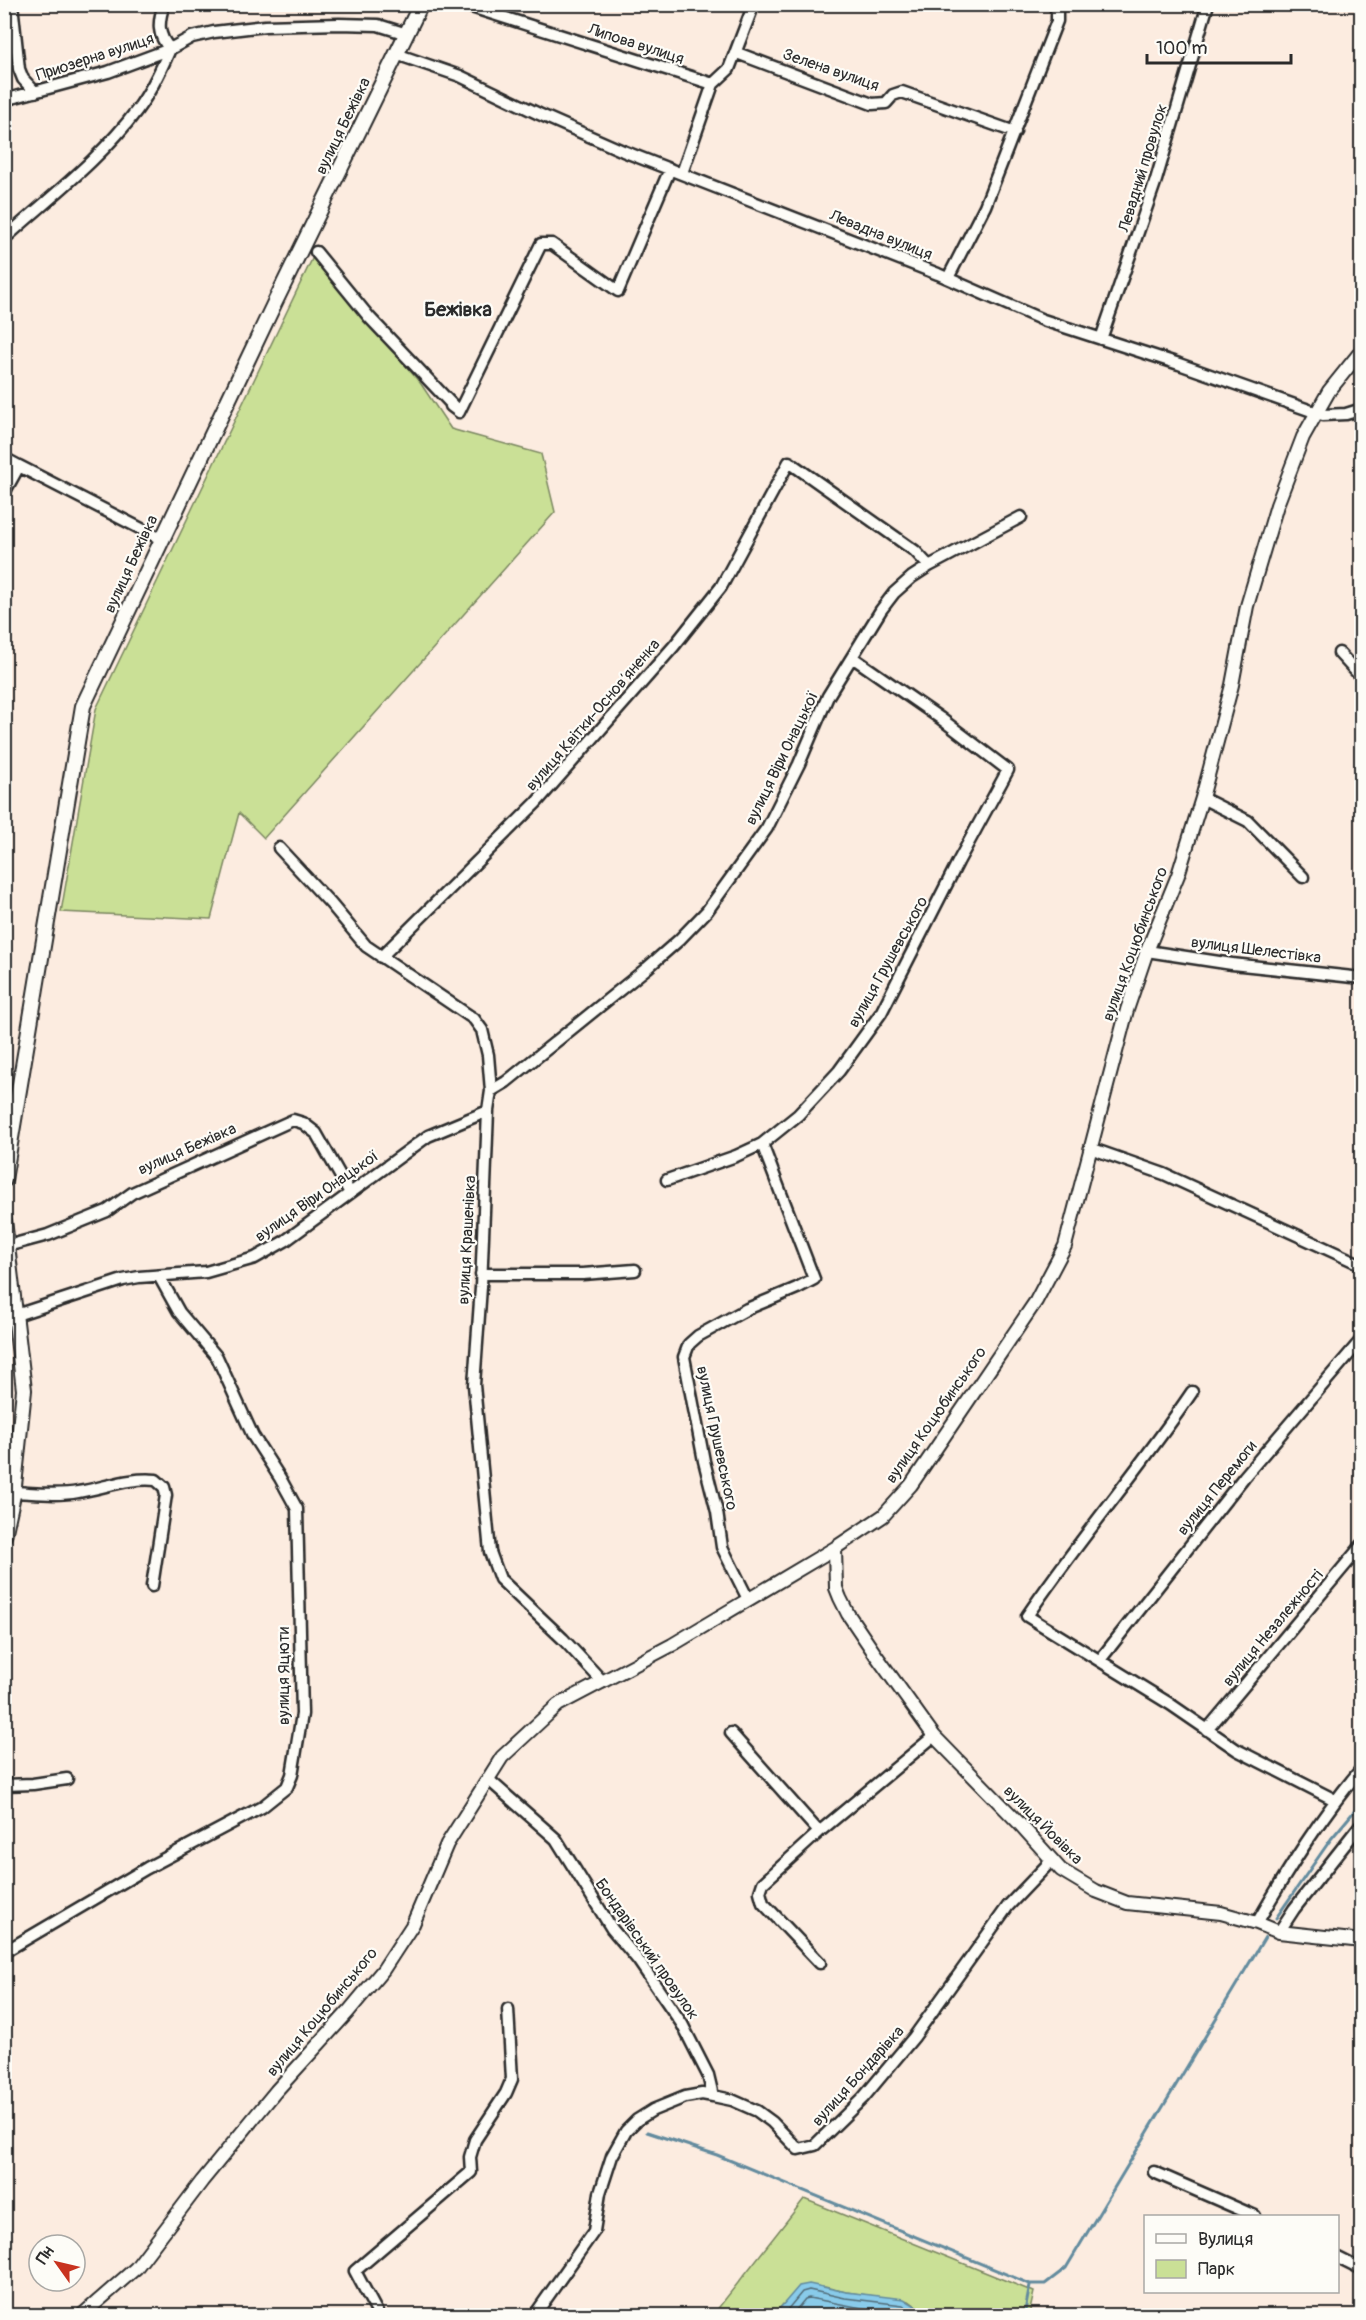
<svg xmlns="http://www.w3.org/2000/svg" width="1366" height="2320" font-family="Pangolin,sans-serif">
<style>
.green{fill:#cae096;stroke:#7a8660;stroke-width:1.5}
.water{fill:#89cbea;stroke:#638b9e;stroke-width:1.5}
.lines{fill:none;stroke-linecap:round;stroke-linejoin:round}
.shore{stroke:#516b77;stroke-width:1.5}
.stream{stroke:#638b9e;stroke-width:3}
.minor-casing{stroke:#2b2b2b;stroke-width:15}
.tertiary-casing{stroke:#2b2b2b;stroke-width:16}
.secondary-casing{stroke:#2b2b2b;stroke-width:18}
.minor{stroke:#fdfcf7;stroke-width:10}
.tertiary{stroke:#fdfcf7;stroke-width:12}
.secondary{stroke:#fdfcf7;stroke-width:14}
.labels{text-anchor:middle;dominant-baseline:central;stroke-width:4.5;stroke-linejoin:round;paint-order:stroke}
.street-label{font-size:16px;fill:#2b2b2b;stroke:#fdfcf7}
.quarter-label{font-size:20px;font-weight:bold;fill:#2b2b2b;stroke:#fdfcf7}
</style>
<rect width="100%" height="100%" fill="#fcece0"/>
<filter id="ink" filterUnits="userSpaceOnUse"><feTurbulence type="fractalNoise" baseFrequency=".0167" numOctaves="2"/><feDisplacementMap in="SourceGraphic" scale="12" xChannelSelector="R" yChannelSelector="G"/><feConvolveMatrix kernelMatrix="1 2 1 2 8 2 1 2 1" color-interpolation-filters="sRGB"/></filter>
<g filter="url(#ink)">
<!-- green -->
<path class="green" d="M314,255L421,384L451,429L541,454L555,512L264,838L239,813L211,919L61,912L96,709Z
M804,2199L1034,2292L1029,2315L930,2316L909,2301L846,2292L825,2287L783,2304L774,2315L712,2316Z"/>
<!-- water -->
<path class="water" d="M809,2284L846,2292L904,2299L930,2315H774L799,2286Z"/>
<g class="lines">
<!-- shore -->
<path class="shore" d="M782,2316L802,2292L809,2290L845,2298L903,2305L918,2316
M791,2316L805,2299L809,2298L904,2316"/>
<!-- stream -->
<path class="stream" d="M1276,1918L1331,1839L1362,1802
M647,2132L717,2155L1030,2284H1045L1066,2268L1265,1937
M1024,2316L1030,2285"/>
<!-- minor casing -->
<g class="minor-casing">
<path id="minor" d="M12,4L19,69L23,79L35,92
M164,4C158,22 157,35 170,49
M462,4L713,84L729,69L754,4
M737,53L872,104L886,103L893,95L902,92L1015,132
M396,54L460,76L539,114L623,151L938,274L1043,320L1179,364L1323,415L1346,414L1362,409
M4,100L108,72L170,49L192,37L214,32L265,26L339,24L378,25L407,34
M682,173L713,84
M4,239C49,198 101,159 137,110C151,91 161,70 170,49
M316,252L369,317L459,412L451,406
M948,278L985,206L1057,21V11L1053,4
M1101,339L1156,180L1208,4
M459,412L541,244H552L618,291L670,169
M4,458L19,466L4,493
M19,466L161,539
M1339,653L1362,678
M1202,798L1248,821L1303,877
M279,848L331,904L366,946L474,1019L482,1030L488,1055L491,1091L488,1111L481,1287L474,1385L490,1552L500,1579L563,1639L603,1682
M1147,951L1232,964L1362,978
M381,957L536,803L674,646L721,587L789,462L915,551L929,566
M491,1091L506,1082L647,968L679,940L707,911L767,828L799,764L828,696L881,610L894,593L912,577L929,566L1021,517
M1090,1148L1164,1174L1362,1265
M667,1180L736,1156L762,1144
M7,1246L48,1235L107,1211L132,1193L293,1120L303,1123L316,1133L350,1193
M481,1274H583L635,1270
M16,1315L123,1280L139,1277L206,1272L255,1258L285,1241L428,1136L488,1111
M1192,1392C1140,1469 1079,1539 1027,1616L1170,1704L1237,1750L1335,1800
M13,1492C35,1493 57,1496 78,1492C104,1488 130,1477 156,1480L164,1487L166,1495L152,1586
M748,1599L722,1547L717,1512L704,1461L684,1357L689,1344L698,1336L747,1309L797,1288L814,1279L762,1144L798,1115L839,1071L881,1013L958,862L1008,770L940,718L852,657
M1100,1660L1244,1477L1362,1339
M1207,1730L1362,1545
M731,1733L819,1832L763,1883L760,1892L763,1903L820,1963
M489,1780L556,1839L612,1929L638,1960L682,2024L708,2075L713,2096
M4,1785L33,1784L67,1779
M819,1832L934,1736
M1257,1923C1288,1869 1321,1816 1362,1768
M1279,1932L1294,1909L1362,1823
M4,1952L147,1868L262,1807L287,1787L292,1775L302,1714L297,1509L280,1478L253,1436L217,1357L179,1312L159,1276
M1154,2172L1255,2216
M1338,2258L1362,2270
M379,2316L355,2271L471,2172L470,2157L475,2140L506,2093L512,2079L508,2009
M534,2316L594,2231L600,2193L612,2156L626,2131L637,2120L653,2110L685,2097L702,2094L713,2096L732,2100L757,2111L772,2122L798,2149L815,2145L863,2098L914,2037L1008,1906L1051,1861"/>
</g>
<!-- tertiary casing -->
<g class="tertiary-casing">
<path id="tertiary" d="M835,1548L836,1588L840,1598L848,1614L875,1654L934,1736L1018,1822L1061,1870L1096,1891L1127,1903L1221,1913L1257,1923L1279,1932L1362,1941
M81,2316L136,2268L202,2181L276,2091L348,2012L383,1970L413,1924L447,1844L502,1757L558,1705L672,1645L835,1548L883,1516L911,1485L1036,1301L1065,1246L1127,1010L1147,951L1178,875L1202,798L1232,685L1247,606L1277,505L1303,437L1329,391L1362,350"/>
</g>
<!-- secondary casing -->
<g class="secondary-casing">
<path id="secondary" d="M4,1180L83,706L275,302L421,4
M4,1220L24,1390L13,1495L4,1536"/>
</g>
<!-- minor -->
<use href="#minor" class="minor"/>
<!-- tertiary -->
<use href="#tertiary" class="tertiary"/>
<!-- secondary -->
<use href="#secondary" class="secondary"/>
</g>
</g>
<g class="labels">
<!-- street labels -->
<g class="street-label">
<text transform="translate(636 44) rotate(18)">Липова вулиця</text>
<text transform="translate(95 57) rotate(-18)">Приозерна вулиця</text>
<text transform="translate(831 70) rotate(19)">Зелена вулиця</text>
<text transform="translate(343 126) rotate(-64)">вулиця Бежівка</text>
<text transform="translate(1143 168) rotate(-73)">Левадний провулок</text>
<text transform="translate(881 235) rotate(22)">Левадна вулиця</text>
<text transform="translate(131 564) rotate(-65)">вулиця Бежівка</text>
<text transform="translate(593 715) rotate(-49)">вулиця Квітки-Основʼяненка</text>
<text transform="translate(782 758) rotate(-64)">вулиця Віри Онацької</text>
<text transform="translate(1135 944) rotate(-70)">вулиця Коцюбинського</text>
<text transform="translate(1256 950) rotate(7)">вулиця Шелестівка</text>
<text transform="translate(888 962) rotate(-61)">вулиця Грушевського</text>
<text transform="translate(187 1149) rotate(-24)">вулиця Бежівка</text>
<text transform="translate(317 1196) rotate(-35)">вулиця Віри Онацької</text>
<text transform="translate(467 1240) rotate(-87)">вулиця Крашенівка</text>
<text transform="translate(936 1415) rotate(-55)">вулиця Коцюбинського</text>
<text transform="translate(717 1438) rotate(78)">вулиця Грушевського</text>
<text transform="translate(1217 1488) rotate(-51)">вулиця Перемоги</text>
<text transform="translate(1273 1628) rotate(-50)">вулиця Незалежності</text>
<text transform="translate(284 1676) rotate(-90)">вулиця Яцюти</text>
<text transform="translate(1043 1825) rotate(45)">вулиця Йовівка</text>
<text transform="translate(647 1949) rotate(55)">Бондарівський провулок</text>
<text transform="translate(322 2012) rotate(-50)">вулиця Коцюбинського</text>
<text transform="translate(858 2076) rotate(-48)">вулиця Бондарівка</text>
</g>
<!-- quarter labels -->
<g class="quarter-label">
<text x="458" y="309">Бежівка</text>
</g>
</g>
<!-- margin -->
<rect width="1366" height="2320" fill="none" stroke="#fdfcf7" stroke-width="24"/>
<rect x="12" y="12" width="1342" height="2296" fill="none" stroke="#2b2b2b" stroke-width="2" filter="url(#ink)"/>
<!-- legend -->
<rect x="1144" y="2215" width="195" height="78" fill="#fdfcf7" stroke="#a9a8a5" stroke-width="1.5"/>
<rect x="1156" y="2234" width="30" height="9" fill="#fdfcf7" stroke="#a9a8a5" stroke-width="1.5"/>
<text x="1198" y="2245" font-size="18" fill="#2b2b2b">Вулиця</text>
<rect x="1156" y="2260" width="30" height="18" fill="#cae096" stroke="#a9a8a5" stroke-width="1.5"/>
<text x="1198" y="2275" font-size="18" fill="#2b2b2b">Парк</text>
<!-- north arrow -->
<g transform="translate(57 2263) rotate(304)"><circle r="28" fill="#fdfcf7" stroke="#a9a8a5" stroke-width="1.5"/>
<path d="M0-4.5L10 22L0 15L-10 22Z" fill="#c8321e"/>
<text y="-9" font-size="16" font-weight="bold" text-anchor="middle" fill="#2b2b2b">Пн</text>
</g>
<!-- scale -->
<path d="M1147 54v9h144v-9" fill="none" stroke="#2b2b2b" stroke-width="3"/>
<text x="1156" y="54" font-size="18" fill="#2b2b2b" stroke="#fdfcf7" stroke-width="4.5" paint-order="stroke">100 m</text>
</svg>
